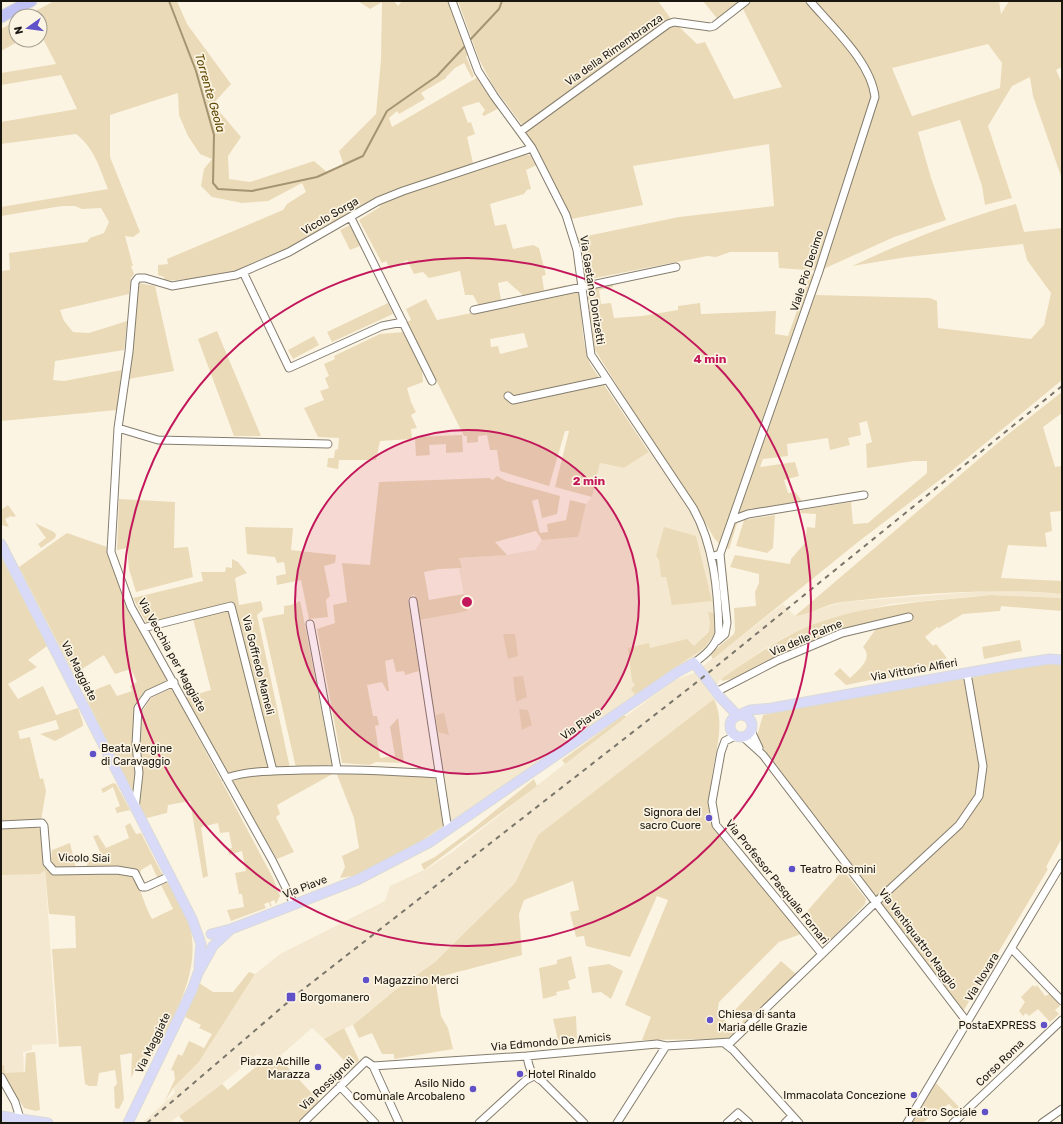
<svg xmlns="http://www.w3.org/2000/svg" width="1063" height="1124" font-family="Rubik,sans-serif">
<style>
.built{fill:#f4e9d0}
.green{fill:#eadab7;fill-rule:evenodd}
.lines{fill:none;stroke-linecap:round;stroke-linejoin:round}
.stream{stroke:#a59470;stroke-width:2}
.minor-casing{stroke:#847d6e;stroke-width:9}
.major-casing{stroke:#dadad9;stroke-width:11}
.highway-casing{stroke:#dadad9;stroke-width:13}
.minor{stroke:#fff;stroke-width:7}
.major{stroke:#d9daf8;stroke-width:9}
.highway{stroke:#c0c1f4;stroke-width:11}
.rail{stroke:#7a756a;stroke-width:2;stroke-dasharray:5 5;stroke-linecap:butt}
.ring{fill:none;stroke:#c2185b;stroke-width:2}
.poi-dot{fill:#6051c9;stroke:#fcf4e3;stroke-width:1.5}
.labels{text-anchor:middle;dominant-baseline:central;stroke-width:3.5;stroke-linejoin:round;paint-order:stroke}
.street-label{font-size:11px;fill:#1a1711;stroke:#fcf4e3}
.poi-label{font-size:11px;fill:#1a1711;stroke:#fcf4e3;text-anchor:start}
.water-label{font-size:12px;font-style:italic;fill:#604802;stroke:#fcf4e3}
.centre{fill:#c2185b;stroke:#fcf4e3;stroke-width:2}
.ring-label{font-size:12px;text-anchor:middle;font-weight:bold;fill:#c2185b;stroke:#fcf4e3;stroke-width:3.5;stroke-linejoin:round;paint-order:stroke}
</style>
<rect width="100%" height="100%" fill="#fcf4e3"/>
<!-- built -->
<path class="built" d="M654,449L706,535L719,625L711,648L448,830L416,621L467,610L459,569L461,568L459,558L507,555L535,550L542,540L577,537L586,504L592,497L600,463L624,468Z
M1000,590L1062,594V598L990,595L890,604L830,619L787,636L764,649L721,679L709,692L714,699L712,702L538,835L515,883L435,962L393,992L354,1024L324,1039L312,1028L269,1066L258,1054L222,1084L169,1123H142L175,1093L173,1088L199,1062L255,974L280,954L385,901L390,886L428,868L451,853L618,722L675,680L694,673L783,604L795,616L842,602Z
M45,870L57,1044L32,1045V1050L23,1052L24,1073L5,1075L1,1070V873Z"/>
<!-- green -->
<path class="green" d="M54,1H177L187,24L231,84L213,104L241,137L228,156L229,179L250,182L314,161L328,173L344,166L339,151L376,114L381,60L382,2L370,9L358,1H394L398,6L402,1H449L468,55L466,56L474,76L472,78L464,63L455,68L446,77V78L421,93L425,99L399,114L397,111L389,118L392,127L478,77L499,108L484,116L482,114L485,110L479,102L462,107L468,123L471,122L475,134L467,137L473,163L375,198L312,236L266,259L263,258L257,261L256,264C223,277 199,278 165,281L164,277L158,275V265L168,264L167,259L283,210L287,204L306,192L302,183L268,201L242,203L212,197L201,186L204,169L212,159L200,154L188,136L179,115L178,93L110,115V157L140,232L133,237L125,236L133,266H131L134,274L131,278L129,294L60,310L64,321L73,332L89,333L127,321L124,350L55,361L53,380L64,381L122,370L117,410L1,421V271L10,270L9,253L87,242L90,238L104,233L109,222L101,208L82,209L75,206H62L1,216V207L108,189C99,167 95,149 76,134L1,144V122L77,109L61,75L1,85V73L56,64L40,33V16H26Z
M458,1H658L671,19L546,110L522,125L493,86L479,59Z
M703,1H999L1001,14L1009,1H1062V67L1056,70L1062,83V179L1033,96L1030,77L1012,86L988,126L1012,198L985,205L982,186L960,120L918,132L931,178L946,220L894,237L819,271L779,268L778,252H730L716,257L707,256L585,280L583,261L577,238L679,217L774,206L769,144L633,166L643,205L571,219L526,133L668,24L674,22L697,44L705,42L734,99L782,87L741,5L720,22ZM988,44L1002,63L1000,88L912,116L892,68Z
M16,21V40H21L1,51V29Z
M525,154L533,156L537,165L526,170L531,189L527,190L524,194L490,204L495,226L506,224L513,249L533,245L539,248L546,275L542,276L544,290L567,285V288L525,297L507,281L498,283L501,300L479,306L473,295H465L460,271L429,278L423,272L414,274L407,260L390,269L386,261L382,263L359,220L380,207L379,205L404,194Z
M1016,204L1024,232L1062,228V380L954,469L858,542L713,659L710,654L734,634L735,630L734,608L756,606L755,592L759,583V574L730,567L735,555L790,564L791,559L805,543L807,527L815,528L816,514L800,513L801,510L851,502L853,524L868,523L927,473V461H914L867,468L866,444L872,442L867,421L859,423L861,435L848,438L850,445L830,450L828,438L787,444L788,456L763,459L760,467L795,462L799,476L784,480L788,493L795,492L803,502L755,512L752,508L740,514L729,549L722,547L714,538L691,498L647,433L595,350L587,291L593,287L613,282V287L599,290L601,304L611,303L614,318L642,316L678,310V306L700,303L701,314L776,311L775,334L788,336L810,274L822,275L816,295L930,298L937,301L938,328L1031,339L1044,325L1051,293L1027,260L1023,244L907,257L852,266C906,241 960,219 1016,204Z
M350,225L360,246L350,250L340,230Z
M138,283L155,286L174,371L128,379Z
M580,291C582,316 581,341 590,364L649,452L624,468L600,463L592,497L555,487L569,431H565L549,486L500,471L497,450H490L487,435L478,436V442L467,443V436H464L407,322L411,320L406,309L426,299L437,320ZM524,333L528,347L500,354L498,346L491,347L490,339Z
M388,303L393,314L332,342L327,332Z
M217,331L261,436H234L198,339Z
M404,332L422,371L423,382L407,388L411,402L416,412L411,415L417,428L411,429L412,439L380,441L376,460H339L338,469L327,467L328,458H334L335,450L338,449L339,438L318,437L304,408L324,400L320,391L329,388L325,378L329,376L324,364L335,359L334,356L380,334Z
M314,336L319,345L293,359L288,350Z
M1062,392V413L1043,427L1055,467L1062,466V511L1050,512L1052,531L1045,533L1047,547L1008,545L1001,578L1062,581V594C989,587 915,594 842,602C826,604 811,614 795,616L1007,435Z
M462,435L463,452L446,453V444L429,445L430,455L416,456L415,437Z
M497,476L506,481L560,496L557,514L542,518L538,499L532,501L540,533L548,532L547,524L566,520L570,500L586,504L579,534L577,537L542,540L536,531L495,542L507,555L459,558L462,568L439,569L424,572L429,600L464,594L467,611L420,620L414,594L408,599L419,671L405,675L404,671L396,672L393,659L385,661L389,691H387L382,682L367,685L373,716H377L379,725L375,726L380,758L395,756L390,727L398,718L404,763L376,762L370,765L342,763L317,629L335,623L333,605L347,602L342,563L370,565L379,482L489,478L493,480Z
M119,499L175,502L174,548L188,547L193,577L136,592L129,569L127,548L117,550Z
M8,505L16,516L13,517L11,516L5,519L9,527L1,525V510Z
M775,515L773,548L767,553L736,546L744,520Z
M35,523L54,532L56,535L55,538L41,548L38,544L46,538Z
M245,527L293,528L291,550L336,555L335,563L324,566L330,596L326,600L328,617L309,619L301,580L277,585L276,576L286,574L284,562L277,563L275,557L247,554Z
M664,527L696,536L712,601L672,605L666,577H661L659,560L656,556Z
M67,533L107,547L169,682L136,706L137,773L135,797L84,694L110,684L117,696L132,691L130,686L137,682L131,669L115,674L104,655L82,669L86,677L78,682L19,567Z
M1,556L47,646L28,660L37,667L8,684L18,699L43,686L56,715L78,708L83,723V726L55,741L40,734L59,729L56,720L18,731L20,739L30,737L40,779L43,778L46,791L41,820L1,821Z
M232,559L238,562L247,573L235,578L239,605L261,601L263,610L257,615L290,768L260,769L227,773L184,698L211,690L193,619L150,630L133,598L203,581L201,572H225L226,567L232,568Z
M990,595L1062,598V611L1001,606L1000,611L963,614L939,628L937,627L925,637L933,646L936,644L947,658L921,672L897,677L870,680L846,685L834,674L840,668L850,678C858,670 874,659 863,647L876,629L875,621C840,630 808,642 776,657C758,665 742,678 722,681L721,679C749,660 776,640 807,627C866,603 928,602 990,595Z
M300,601L302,610L332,765L296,768L262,618L284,614V606L291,605Z
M708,612L714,613L715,633L704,648L635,695L631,689L635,685L632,681L628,648L649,643L650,648L687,639L694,646L709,632L710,622Z
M503,634H515L518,656L508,659Z
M1020,640L1022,651L984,659L982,647Z
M1047,664H1062V838L1046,867L1048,869L961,1015L877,904L880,901L756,739L763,715L962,677L971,678L1017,668Z
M523,676L527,697L516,702L513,677Z
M172,688L273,878L280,896L276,904L274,900L270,902L272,906H270L269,902L264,904L266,908L231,921L227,910L244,907L242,894H239L235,873L246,871L242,851L229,855L228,849L232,848L229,832L220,833L218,823L201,827L208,876L203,878L190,801L168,805L167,813L147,818L139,805L143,775L139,738L143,710L151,698Z
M714,699C727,727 713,755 711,785C710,798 712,813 716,825L789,914L787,917L801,934L779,942L719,1002L717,1013L737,1031L727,1039L642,1040L651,1017L625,1005L668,900L657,896L630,957L586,946L584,936L576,937L570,912L579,910L573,881L524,900L519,914L522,955L435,978L441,1016L448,1028L453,1049L394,1059V1054H382L372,1033L359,1038L353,1025L393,992L435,962L515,883L538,835Z
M519,709L528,710L532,725L522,730Z
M444,713L449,735L438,732L436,715Z
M624,715L626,717L565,764L562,760Z
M337,771L435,775L443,826L418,843L364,874L340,878L345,867L342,856L359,848L354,818L336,772L277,805L280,814L276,817L294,852L277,859L229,779L240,776Z
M534,779L537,786L424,870L421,864L435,857L470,831Z
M113,783L116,784L130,810L117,813L115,808L120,806L113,787L103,793L101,789Z
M130,823L136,834L141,833L163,876L158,879L151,864L141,870L140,875L89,869L86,867L89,860L101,854L93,836L98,835L106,848L129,838L125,826Z
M36,827L41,830L53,875L115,871L134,875C141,889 144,905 152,919L173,909L161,885L168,882C176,899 191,919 192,938C197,984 169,1024 148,1063L140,1059L131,1078L132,1053L120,1055L124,1099L119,1109L115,1108L114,1087L117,1084L115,1070L99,1073L97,1086H89L85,1084L81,1046L59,1047L52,949L76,948L75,916L49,914L45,870L40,874L1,875V828Z
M70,843L76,868H55L51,862L52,850Z
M843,870L866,899L865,904L827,944L803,916Z
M571,956L576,978L568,981L570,989L556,992L557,995L543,999L539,968L557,964V960Z
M781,961L796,974L744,1024L742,1022L744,1019L735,1010Z
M609,964L623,971L611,999L601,992L592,993L588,967Z
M249,972L255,974L199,1062L173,1088L164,1103L175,1079L174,1071L171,1070L178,1054L182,1056L189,1041L204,1048L212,1034L199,1028L201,1025L185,1017L199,983L213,992H233Z
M1033,985L1035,987L1037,985L1045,996L1050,994L1060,1006L1055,1010L1059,1014L1050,1022L1038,1009L1029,1016L1026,1013L1023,1016L1019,1011L1025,1002L1021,997Z
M576,1016L577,1039L558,1040L553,1019Z
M344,1028L359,1060L352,1069L324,1039Z
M35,1052L40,1110L36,1111L24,1108C17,1094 1,1081 1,1065H4L5,1073L25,1072L26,1053Z
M278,1057L319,1101L297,1123H185L179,1116L222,1084L228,1090L264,1060L269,1066Z
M936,1083L959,1107L955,1110L949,1104L922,1123H912Z"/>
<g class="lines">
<!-- stream -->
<path class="stream" d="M169,1L196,71L214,135L213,183L218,189L252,191L317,177L363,156L387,111L437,76L466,45
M469,41L499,9L502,1"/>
<!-- minor casing -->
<g class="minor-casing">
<path id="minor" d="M452,1L478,71L494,96L532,148L566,215L577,250L591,355L693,508C714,545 718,591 719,633C715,647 705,655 694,663
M521,131L668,24L674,22L710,27L714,26L746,1
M351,218L432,381
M243,272L289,368L382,326L403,322
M474,310L676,267
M508,396L513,400L606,380
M118,428L158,440L328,444
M732,520L748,514L864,495
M711,557L720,554L819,271L875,97C871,62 833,28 810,1
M413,601L448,830
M310,624L337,769
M143,628L231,606L273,771
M717,641L725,634L727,623L720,554
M716,692L778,660L842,633L909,617
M751,731L759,748
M735,736L725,741L721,752L712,802L716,825L822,954
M743,737L763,755L967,1022
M226,778C250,770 277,771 302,770C348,769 393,771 439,774
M135,809L139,773L136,745L138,708L148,694L174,682
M1,825L42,823L44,826L47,863L54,871L117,870L135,873L142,887H146L170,876
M294,904L272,860L131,607L111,552L118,428L129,352L135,282L138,278H145L172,286L236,275L289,252L378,201L403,191L532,148
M1012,949L1062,1001
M724,1043L733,1050L799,1123
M527,1056C529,1068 531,1075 542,1081L584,1123
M373,1066L527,1056L657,1044L666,1046L731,1042L876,902L959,825L979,796L983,766L967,673
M373,1066L399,1123
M1,1077L15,1102L20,1118
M340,1086L375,1123
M303,1123L366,1061L373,1066
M479,1123L526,1080L534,1076
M617,1123L666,1046
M727,1123L738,1113L749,1123
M785,1123L792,1116
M907,1123L1062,863
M953,1123L1062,1020
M1042,1123L1062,1109"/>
</g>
<!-- major casing -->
<g class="major-casing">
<path id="major" d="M1,544L192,919L200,941
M741,714L750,710L772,708L1016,664L1050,659L1062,660
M730 726a11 11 0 1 1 22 0a11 11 0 1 1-22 0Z
M211,934L231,929L357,880L430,842L676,673L694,663L720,697L737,715
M215,944L230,930
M199,966L201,944
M1,1116L48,1123
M128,1123L192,990L198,973L213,946"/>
</g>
<!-- highway casing -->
<g class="highway-casing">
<path id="highway" d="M1,17L31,1"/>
</g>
<!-- minor -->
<use href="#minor" class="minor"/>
<!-- major -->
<use href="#major" class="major"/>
<!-- highway -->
<use href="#highway" class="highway"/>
<!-- rail -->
<path class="rail" d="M147,1123L301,991L697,682L1062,386"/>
</g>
<!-- distance rings -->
<circle cx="467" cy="602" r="172" fill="#c2185b" fill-opacity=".12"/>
<g class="ring">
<circle cx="467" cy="602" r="172"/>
<circle cx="467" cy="602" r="344"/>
</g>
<!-- markers -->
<g class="poi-dot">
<circle cx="93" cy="754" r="4"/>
<circle cx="709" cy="818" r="4"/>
<circle cx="792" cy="869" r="4"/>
<circle cx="366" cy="980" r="4"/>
<rect x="286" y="992" width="10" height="10" rx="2"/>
<circle cx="710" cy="1020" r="4"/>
<circle cx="1044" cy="1025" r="4"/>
<circle cx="318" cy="1067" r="4"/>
<circle cx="520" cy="1074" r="4"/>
<circle cx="473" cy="1089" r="4"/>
<circle cx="914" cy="1095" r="4"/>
<circle cx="985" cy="1112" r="4"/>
</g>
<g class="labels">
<!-- street labels -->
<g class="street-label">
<text transform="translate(614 50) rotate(-35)">Via della Rimembranza</text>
<text transform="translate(330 216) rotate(-30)">Vicolo Sorga</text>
<text transform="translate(807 271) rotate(-72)">Viale Pio Decimo</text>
<text transform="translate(592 290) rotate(81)">Via Gaetano Donizetti</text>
<text transform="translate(806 638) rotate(-23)">Via delle Palme</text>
<text transform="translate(172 655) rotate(61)">Via Vecchia per Maggiate</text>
<text transform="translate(258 665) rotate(76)">Via Goffredo Mameli</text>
<text transform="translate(914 670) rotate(-10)">Via Vittorio Alfieri</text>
<text transform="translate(79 671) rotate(63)">Via Maggiate</text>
<text transform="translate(581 724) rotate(-35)">Via Piave</text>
<text transform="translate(84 858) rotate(1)">Vicolo Siai</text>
<text transform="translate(777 882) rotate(51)">Via Professor Pasquale Fornari</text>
<text transform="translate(305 887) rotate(-21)">Via Piave</text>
<text transform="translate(918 939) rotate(53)">Via Ventiquattro Maggio</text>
<text transform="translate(982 977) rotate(-59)">Via Novara</text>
<text transform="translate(551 1042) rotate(-5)">Via Edmondo De Amicis</text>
<text transform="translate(153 1043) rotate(-64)">Via Maggiate</text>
<text transform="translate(1000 1063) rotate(-44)">Corso Roma</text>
<text transform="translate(327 1084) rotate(-44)">Via Rossignoli</text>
</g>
<!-- poi labels -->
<g class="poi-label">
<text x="101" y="748">Beata Vergine<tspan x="101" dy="13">di Caravaggio</tspan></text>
<text x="701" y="812" text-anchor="end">Signora del<tspan x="701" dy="13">sacro Cuore</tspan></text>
<text x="800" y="869">Teatro Rosmini</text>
<text x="374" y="980">Magazzino Merci</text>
<text x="300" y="997">Borgomanero</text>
<text x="718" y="1014">Chiesa di santa<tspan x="718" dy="13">Maria delle Grazie</tspan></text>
<text x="1036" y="1025" text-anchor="end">PostaEXPRESS</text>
<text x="310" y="1061" text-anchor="end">Piazza Achille<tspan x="310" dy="13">Marazza</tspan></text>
<text x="528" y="1074">Hotel Rinaldo</text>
<text x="465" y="1083" text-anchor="end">Asilo Nido<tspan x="465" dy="13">Comunale Arcobaleno</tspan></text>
<text x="906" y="1095" text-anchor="end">Immacolata Concezione</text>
<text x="977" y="1112" text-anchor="end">Teatro Sociale</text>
</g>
<!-- water labels -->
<g class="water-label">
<text transform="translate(210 93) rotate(74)">Torrente Geola</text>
</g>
</g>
<circle cx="467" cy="602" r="6" class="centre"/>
<g class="ring-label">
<text x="710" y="363">4 min</text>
<text x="589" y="485">2 min</text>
</g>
<!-- border -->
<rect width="1063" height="1124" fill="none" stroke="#1a1711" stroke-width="4"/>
<!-- north arrow -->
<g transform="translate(28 28) rotate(256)"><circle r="19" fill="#fcf4e3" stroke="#a29c8f"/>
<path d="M0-3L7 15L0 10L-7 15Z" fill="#6051c9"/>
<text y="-6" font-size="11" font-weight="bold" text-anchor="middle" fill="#1a1711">N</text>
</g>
</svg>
